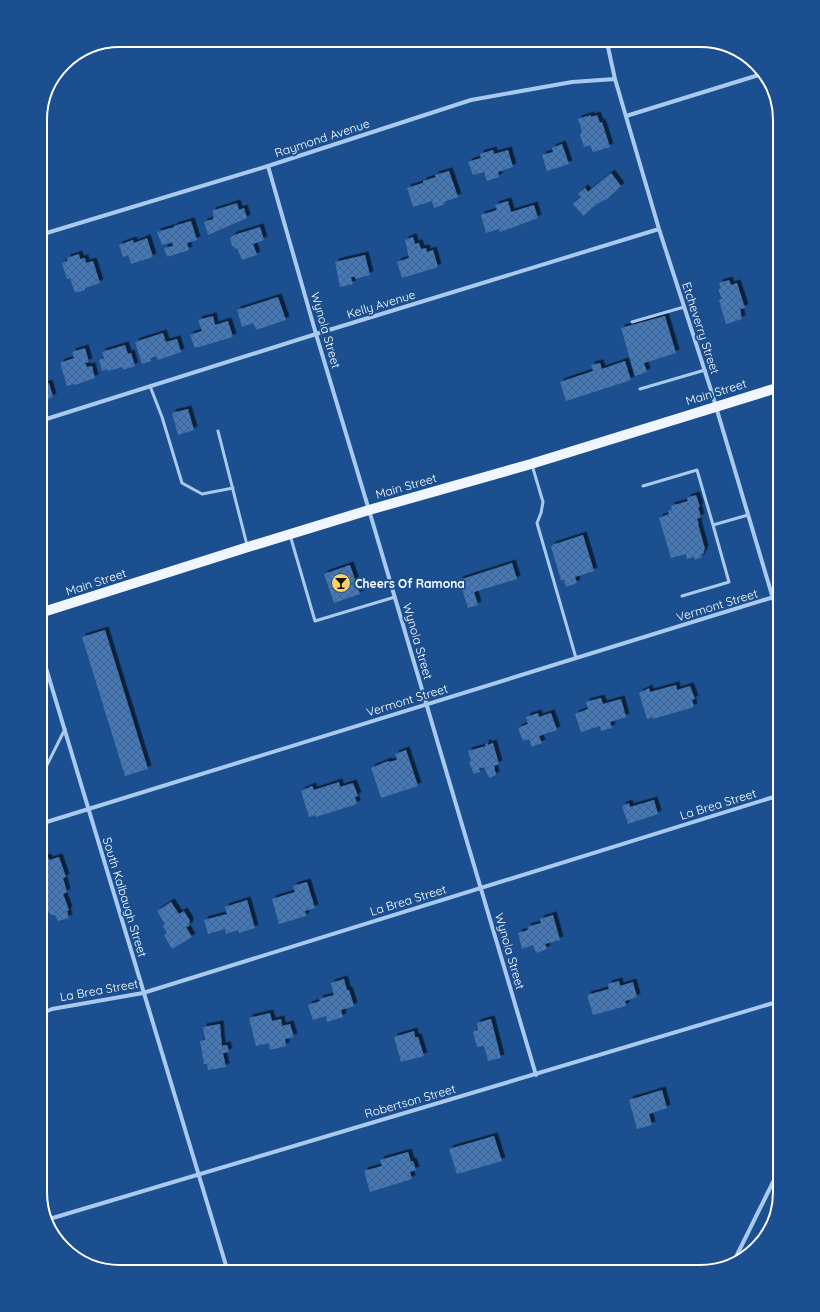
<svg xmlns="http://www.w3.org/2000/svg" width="820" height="1312" font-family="Quicksand,sans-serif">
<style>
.building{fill:url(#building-cross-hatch);filter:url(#shadow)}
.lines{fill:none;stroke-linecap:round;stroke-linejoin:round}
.service{stroke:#a9c9ee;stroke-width:3}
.minor{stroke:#a9c9ee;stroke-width:4}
.primary{stroke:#f0f6ff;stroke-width:10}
.labels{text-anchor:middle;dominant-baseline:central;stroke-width:4;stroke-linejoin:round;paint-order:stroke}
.street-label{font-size:12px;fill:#fff;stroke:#1b4f8f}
.poi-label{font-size:12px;font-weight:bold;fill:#fff;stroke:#1b4f8f;text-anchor:start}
.rim{fill:none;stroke:#fff;stroke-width:2}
</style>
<defs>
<pattern id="building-cross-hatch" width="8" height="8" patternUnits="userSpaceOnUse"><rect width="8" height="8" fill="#4478b7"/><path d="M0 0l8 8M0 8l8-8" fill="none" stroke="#486282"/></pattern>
<filter id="shadow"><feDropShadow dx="3.5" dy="-3.5" stdDeviation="0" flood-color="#0009"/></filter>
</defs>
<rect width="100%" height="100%" fill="#1b4f8f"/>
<!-- building -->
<path class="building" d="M591,115V117L597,115L600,123L602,122L610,147L593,152L590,145L584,147L580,135L582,131L578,119Z
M562,144L569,164L547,171L542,155L553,152L552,148Z
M493,150L494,154L508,150L513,167L498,172L499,177L487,181L484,172L473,175L468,162L481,158L480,154Z
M449,171L458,197L444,202L445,204L434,208L432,201L413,207L407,188L423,183V181L436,177L435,175Z
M611,173L621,186L606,200V199L597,204L583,216L573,204L581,197L578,194L585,188L588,192Z
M508,201L511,212L534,205L538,218L500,232L499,229L486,233L481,215L497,210L495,205Z
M237,203L239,210L244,208L247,218L208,235L204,222L213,219V217H214L212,211Z
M191,221L197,240L187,243L189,250L167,257L164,248L173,246L172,242L162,245L157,232L174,227V226Z
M260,227L264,240L253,244L257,255L242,260L237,248L235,249L234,246H232L230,238L234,235Z
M413,237L415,244L419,243L421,249L426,248L427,252L433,250L438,267L402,278L397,262L409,258L405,240Z
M147,238L153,257L131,264L128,255L123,257L119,245L133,240L134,243Z
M79,254L80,259L85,258L86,263L93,261L100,283L85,288V290L75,293L70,278L67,279L62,263L67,261V258Z
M365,255L370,275L355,279V277H351L353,284L340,287L335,262Z
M729,280L731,285L737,283L745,308L740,309L742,319L726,324L719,300L722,299L718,289L721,288L719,283Z
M278,297L286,320L256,330L253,323L242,327L237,310Z
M213,316L215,325L228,321L233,337L195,348L190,335L202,331L198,320Z
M665,316L676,353L644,363L647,372L635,376L621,328Z
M163,333L166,342L177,339L181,352L158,360L156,356L150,359L151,361L142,364L135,342Z
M125,345L128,354L131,353L135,366L123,370V367L108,371L107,369L102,371L99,360L104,358L102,352Z
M85,348L89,362L85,363L87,367L92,366L95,378L75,385L74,384L67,386L60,363L74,358L72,352Z
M625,361L631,380L566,401L560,382L593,371L591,365L600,363L602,369Z
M49,383L53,397L40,402V386Z
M188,409L194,430L178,435L172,413Z
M696,495L700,507H698L701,517L697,519L699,524H698L705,549L704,550V553L701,555L702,557L695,560L694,557L687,559L686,554L671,558L659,518L669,514L668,511L672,509L671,506L688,501L687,498Z
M583,535L594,571L575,577L577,583L566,587L564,580H561L551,547L553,546L552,545Z
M512,563L517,579L474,592L478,605L468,608L459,580Z
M350,565L360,594L334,603L324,574Z
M105,630L148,769L125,776L82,637Z
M676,685L677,690L690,686L695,699L692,700L694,707L653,719V717L647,719L639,693L649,688L650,692Z
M601,698L603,704L621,699L626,717L610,722L612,728L601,731L600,726L581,732L575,714L588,709L586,702Z
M538,713L539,717L551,713L557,730L539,736L542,743L532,747L529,739L523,741L518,728L528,724L526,717Z
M488,743V745L493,743L499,764L494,766L496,775L489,778L484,767L479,769L480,772L474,774L469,762L471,761L468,751L486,746L485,744Z
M406,750L418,786L381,798L371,768L388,761L389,762L397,760L395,754Z
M339,782L340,787L353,783L358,796L355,797L357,804L316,817V815L309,817L301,791L312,786L314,790Z
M654,800L658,814L628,824L622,806L629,803L630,807Z
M48,857L49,860L59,857L66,877L63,878L67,892L63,894L69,910L67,911L69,918L58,921L55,915H52L46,910V903L44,902L41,903L40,901V876H42L40,870V860Z
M307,882L315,908L305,911L306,916L279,924L272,899L295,892L293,886Z
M247,900L255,928L239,933L238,930L226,934L225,929L208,934L204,920L227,914L225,907Z
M171,902L179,914L184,911L190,921L189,926L186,927L192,937L172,949L164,935L167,933L163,926L165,924L157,911Z
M553,915L560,940L545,944L547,949L536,953L533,945L522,949L518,933L528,930L527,927L541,923L540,919Z
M344,979L347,990H349L354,1006L341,1010L343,1017L327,1022L326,1016L313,1020L308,1005L320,1001L319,999L334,995L331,983Z
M619,981L620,986L633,982L637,997L625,1001L626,1006L593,1015L587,995L609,989L608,984Z
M270,1013L272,1021L281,1019L282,1026L290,1024L294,1037L285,1039L286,1046L270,1050L269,1043L256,1046L249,1018Z
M491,1019L501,1058L488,1061L484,1046L477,1047L473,1032L478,1030L477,1023Z
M220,1024L222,1046L227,1045L229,1052L223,1053L226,1067L208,1070L207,1064H204L200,1041L205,1040L203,1027Z
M414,1031L415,1037H418L424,1056L401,1062L394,1037Z
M662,1090L667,1108L649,1114L652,1125L637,1129L629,1100Z
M494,1136L502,1161L457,1174L449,1149Z
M408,1152L411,1162L413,1161L416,1170L410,1172L412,1179L370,1192L364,1171L382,1166L380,1160Z"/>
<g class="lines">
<!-- service -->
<path class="service" d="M632,322L684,307
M150,386L162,417L182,483L202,494L233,488
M640,389L705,370
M218,431L247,545
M532,465L543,502L541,513L537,523L576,658
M643,486L697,470L713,525
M290,535L315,621L395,597
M682,596L729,582L713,525L748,515
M40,779L65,729
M42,823L46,766"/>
<!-- minor -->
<path class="minor" d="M608,40V47L615,79L659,229L711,390L780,622
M626,116L762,74
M268,166L316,334L369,510L536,1075
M40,235L268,166L471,100L572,82L615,79
M40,421L316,334L659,229
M40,648L228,1272
M40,824L780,595
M40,1014L52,1009L143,993L780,795
M46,1220L780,1001
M732,1265L780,1168"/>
<!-- primary -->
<path class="primary" d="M40,613L248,547L369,510L531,464L780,387"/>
</g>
<!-- icons -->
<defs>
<g id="bar-disc" transform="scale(1)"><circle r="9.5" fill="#ffd166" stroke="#1b4f8f"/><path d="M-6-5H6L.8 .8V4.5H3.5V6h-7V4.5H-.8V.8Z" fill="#111"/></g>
</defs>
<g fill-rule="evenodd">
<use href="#bar-disc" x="341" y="583"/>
</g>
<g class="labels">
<!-- street labels -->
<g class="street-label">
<text transform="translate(322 138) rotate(-18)">Raymond Avenue</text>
<text transform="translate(381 304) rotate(-17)">Kelly Avenue</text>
<text transform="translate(701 328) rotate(72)">Etcheverry Street</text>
<text transform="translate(326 330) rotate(74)">Wynola Street</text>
<text transform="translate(716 392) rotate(-17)">Main Street</text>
<text transform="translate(406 486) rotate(-16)">Main Street</text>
<text transform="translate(96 582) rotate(-18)">Main Street</text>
<text transform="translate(717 605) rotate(-17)">Vermont Street</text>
<text transform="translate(418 641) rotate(74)">Wynola Street</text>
<text transform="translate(407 700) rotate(-17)">Vermont Street</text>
<text transform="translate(718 804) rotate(-17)">La Brea Street</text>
<text transform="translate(125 897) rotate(73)">South Kalbaugh Street</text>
<text transform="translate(408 900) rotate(-17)">La Brea Street</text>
<text transform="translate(510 951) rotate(74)">Wynola Street</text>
<text transform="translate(99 990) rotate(-10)">La Brea Street</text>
<text transform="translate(410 1101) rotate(-16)">Robertson Street</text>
</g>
<!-- poi labels -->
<g class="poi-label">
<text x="355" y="583">Cheers Of Ramona</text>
</g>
</g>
<!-- crop -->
<path d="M0 0H820V1312H0ZM120 47H700A73 73 0 0 1 773 120V1192A73 73 0 0 1 700 1265H120A73 73 0 0 1 47 1192V120A73 73 0 0 1 120 47Z" fill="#1b4f8f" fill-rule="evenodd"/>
<path class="rim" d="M120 47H700A73 73 0 0 1 773 120V1192A73 73 0 0 1 700 1265H120A73 73 0 0 1 47 1192V120A73 73 0 0 1 120 47Z"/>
</svg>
